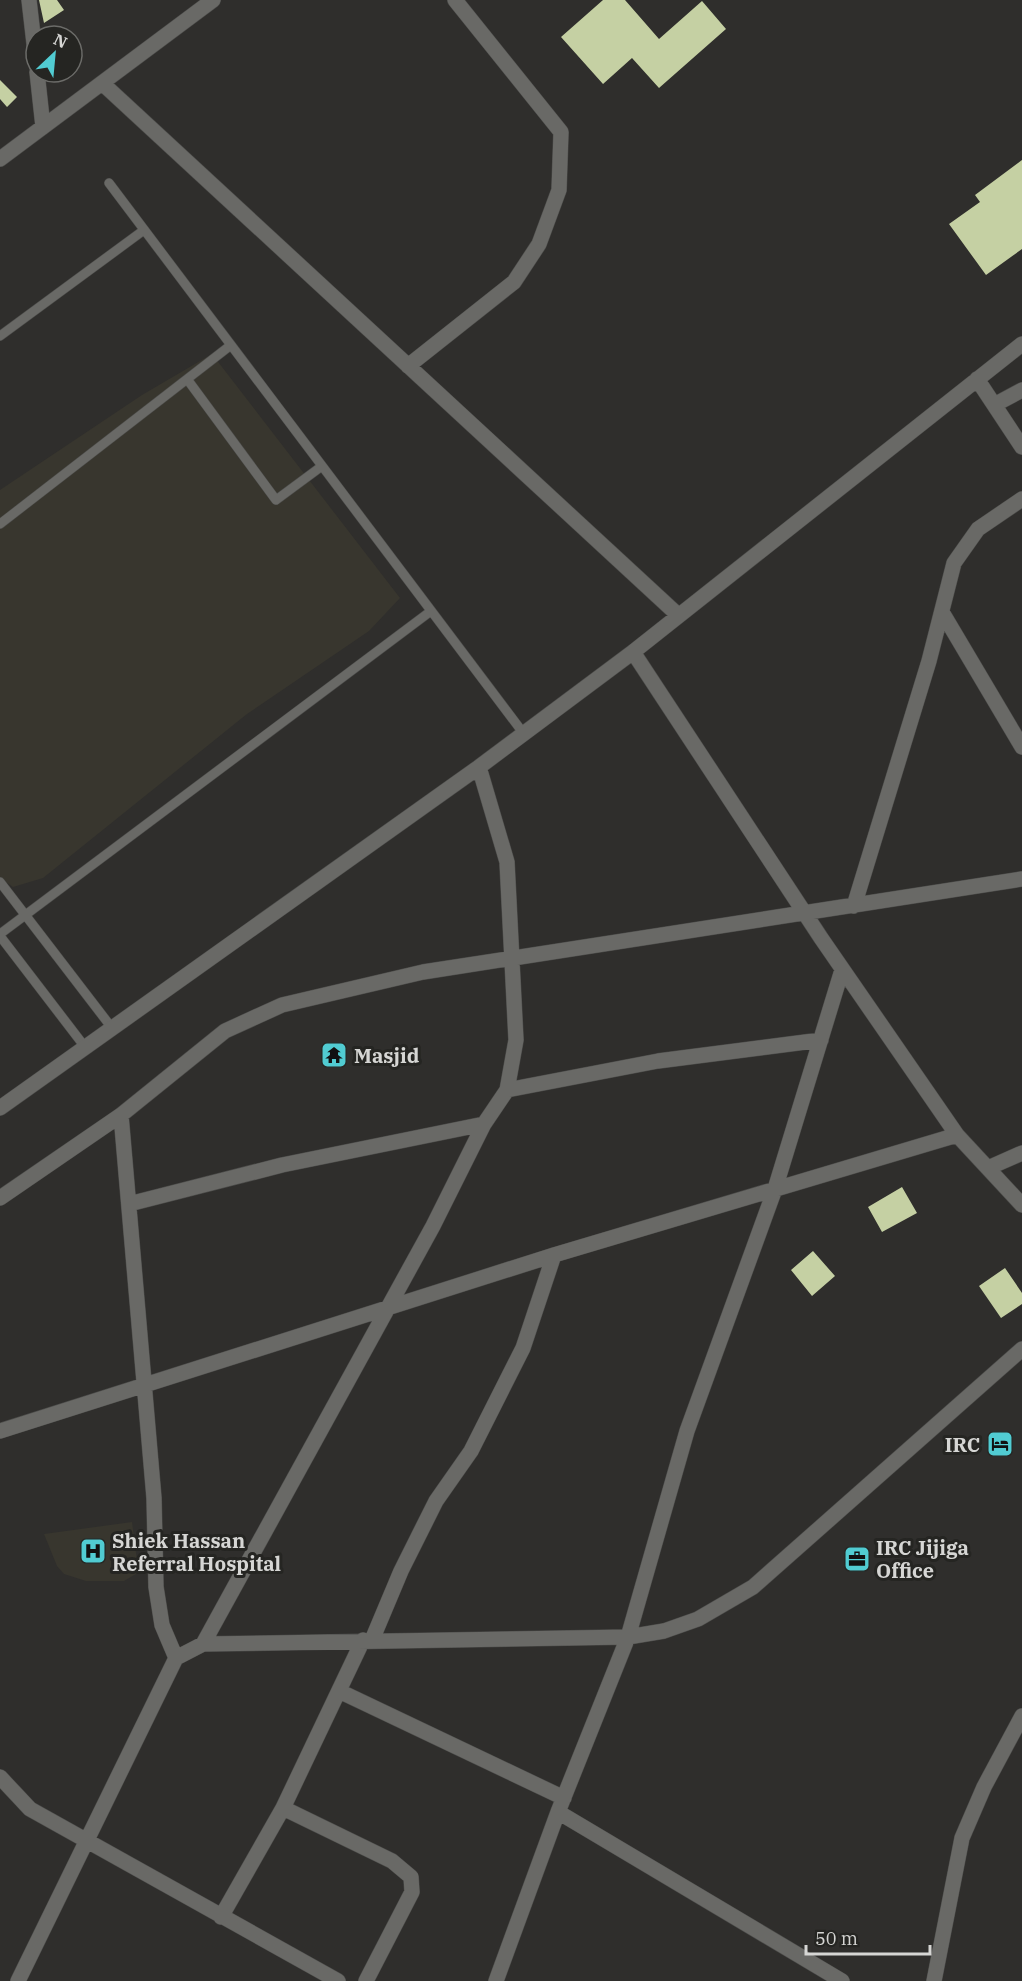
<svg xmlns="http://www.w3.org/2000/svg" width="1022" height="1981" font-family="'IBM Plex Serif',serif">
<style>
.built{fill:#38362e}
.building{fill:#c5d0a3}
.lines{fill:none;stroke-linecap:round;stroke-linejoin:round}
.lane-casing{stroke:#4c4c4a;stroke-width:10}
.street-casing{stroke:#4c4c4a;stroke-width:16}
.lane{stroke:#696966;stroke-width:9}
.street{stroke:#696966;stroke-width:15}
.labels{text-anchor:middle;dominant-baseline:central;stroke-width:6;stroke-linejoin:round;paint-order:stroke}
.poi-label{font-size:20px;font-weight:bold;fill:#d6d6d4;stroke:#252522;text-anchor:start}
</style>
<rect width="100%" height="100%" fill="#2f2e2c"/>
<!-- built -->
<path class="built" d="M212,354L400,598L369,631L247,714L43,878L13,887L0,878V490L142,395Z
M132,1522L138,1568L136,1574L124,1581H86L64,1574L57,1566L44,1534Z"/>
<!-- building -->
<path class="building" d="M39,0H57L64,10L44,23Z
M603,0H625L659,39L702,1L726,29L659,88L632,58L603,84L561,37Z
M0,80L17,97L7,107L0,99Z
M1022,160V249L986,275L949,224L980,202L975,195Z
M902,1187L917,1213L882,1232L868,1207Z
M813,1251L835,1276L812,1296L791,1270Z
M1005,1268L1022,1293V1304L1001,1318L979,1286Z"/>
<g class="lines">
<!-- lane casing -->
<g class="lane-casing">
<path id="lane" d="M109,183L524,734
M0,336L144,230
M187,379L276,500L322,466
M0,524L231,345
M0,882L112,1028
M0,934L431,611
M0,936L85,1047"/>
</g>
<!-- street casing -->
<g class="street-casing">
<path id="street" d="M29,0L36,61
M37,72L43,127
M102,83L678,615
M0,159L213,0
M408,366L514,282L539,244L559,190L561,132L455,0
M977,379L1022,447
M994,405L1022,390
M942,612L1022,747
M633,652L821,938L957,1135L1022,1205
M854,906L929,661L954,563L978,529L1022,499
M507,1090L658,1061L821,1040
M0,1108L479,767L633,652L1022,344
M121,1115L154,1498L156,1587L162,1625L176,1658
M988,1168L1022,1153
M0,1198L121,1115L225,1031L282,1005L423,972L1022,879
M129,1204L282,1165L484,1124
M0,1431L554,1255L957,1135
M372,1640L401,1571L436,1501L471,1451L523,1348L554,1255
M203,1644L433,1226L484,1124L507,1090L516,1040L507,862L479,767
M339,1691L564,1798
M0,1777L30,1809L338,1981
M283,1808L392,1861L411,1877L412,1892L366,1981
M558,1812L842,1981
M221,1917L283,1808L363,1640
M18,1981L176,1658L203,1644L628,1637L664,1631L698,1619L753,1587L1022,1349
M496,1981L558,1812L628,1637L687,1431L775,1189L842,970
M934,1981L962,1838L984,1787L1022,1716"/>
</g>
<!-- lane -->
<use href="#lane" class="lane"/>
<!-- street -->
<use href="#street" class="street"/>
</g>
<!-- icons -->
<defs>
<g id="temple-square" transform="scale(1.35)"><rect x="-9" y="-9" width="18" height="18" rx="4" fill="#51ccd2" stroke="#252522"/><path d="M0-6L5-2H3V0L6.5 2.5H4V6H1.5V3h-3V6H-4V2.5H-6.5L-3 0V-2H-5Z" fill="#111"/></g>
<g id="hotel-square" transform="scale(1.35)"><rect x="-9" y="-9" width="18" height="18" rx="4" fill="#51ccd2" stroke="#252522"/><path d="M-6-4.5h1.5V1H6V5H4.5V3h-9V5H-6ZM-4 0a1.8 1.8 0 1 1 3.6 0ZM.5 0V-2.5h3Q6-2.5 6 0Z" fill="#111"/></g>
<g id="hospital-square" transform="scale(1.35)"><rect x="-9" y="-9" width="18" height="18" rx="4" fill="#51ccd2" stroke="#252522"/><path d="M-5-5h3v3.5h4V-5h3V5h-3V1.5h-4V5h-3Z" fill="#111"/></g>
<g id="office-square" transform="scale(1.35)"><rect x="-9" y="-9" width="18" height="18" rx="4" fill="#51ccd2" stroke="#252522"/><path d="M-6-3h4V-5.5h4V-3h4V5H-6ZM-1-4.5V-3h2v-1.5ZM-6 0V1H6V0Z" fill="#111"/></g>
</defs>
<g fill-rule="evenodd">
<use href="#temple-square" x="334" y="1055"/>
<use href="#hotel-square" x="1000" y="1444"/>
<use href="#hospital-square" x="93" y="1551"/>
<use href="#office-square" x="857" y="1559"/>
</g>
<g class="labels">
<!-- poi labels -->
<g class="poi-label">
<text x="354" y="1055">Masjid</text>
<text x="980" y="1444" text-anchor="end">IRC</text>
<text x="112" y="1540">Shiek Hassan<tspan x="112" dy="23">Referral Hospital</tspan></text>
<text x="876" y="1547">IRC Jijiga<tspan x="876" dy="23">Office</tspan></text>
</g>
</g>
<!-- north arrow -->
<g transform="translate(54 54) rotate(26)"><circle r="28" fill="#252522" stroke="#6c6c69" stroke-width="1.5"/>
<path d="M0-4.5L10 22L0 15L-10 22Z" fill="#51ccd2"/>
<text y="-9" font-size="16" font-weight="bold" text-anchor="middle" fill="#d6d6d4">N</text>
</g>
<!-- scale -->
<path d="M806 1945v9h124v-9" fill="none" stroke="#d6d6d4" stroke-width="3"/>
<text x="815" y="1945" font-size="18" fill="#d6d6d4" stroke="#252522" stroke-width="4.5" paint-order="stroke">50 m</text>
</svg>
